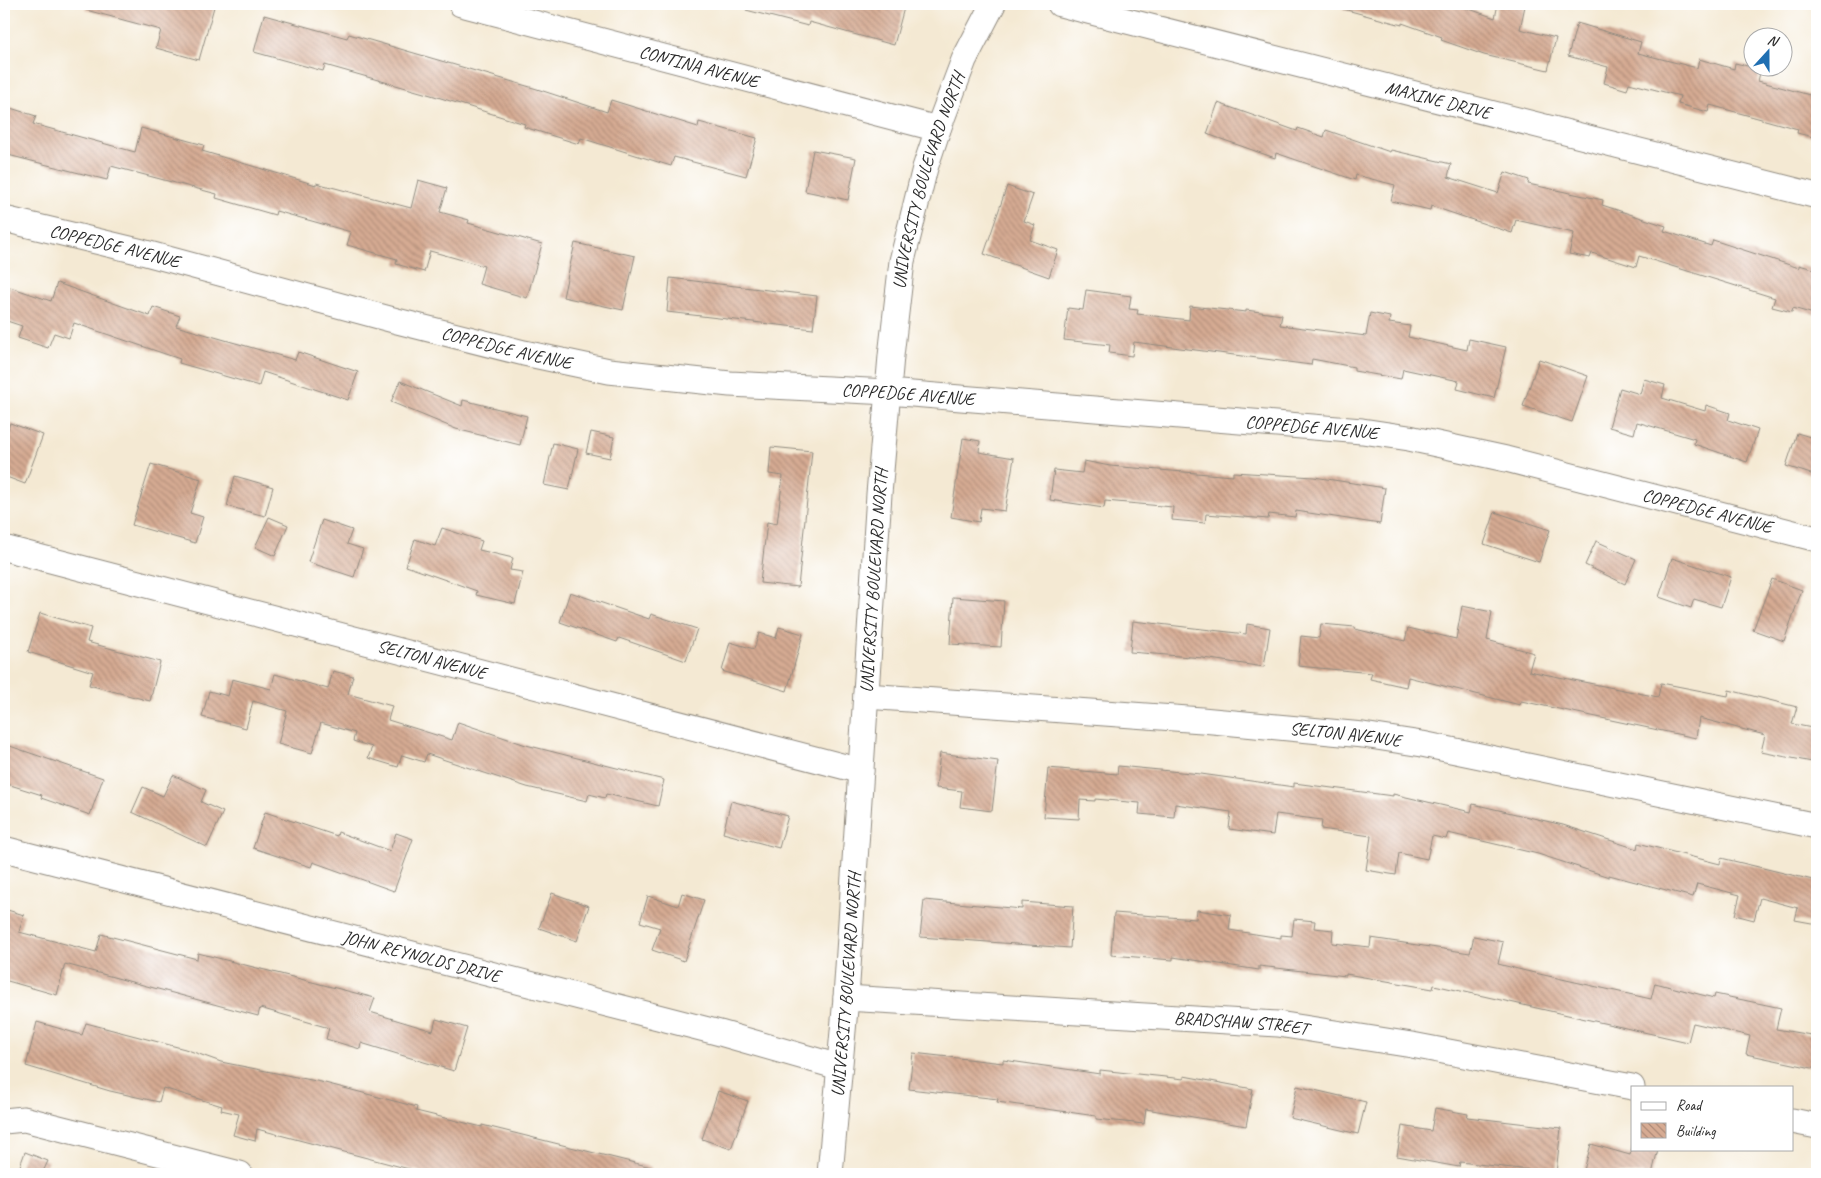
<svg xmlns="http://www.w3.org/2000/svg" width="1821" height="1178" font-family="Caveat,sans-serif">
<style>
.building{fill:url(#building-back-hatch)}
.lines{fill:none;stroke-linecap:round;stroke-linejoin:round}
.minor-casing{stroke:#908a7f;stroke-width:27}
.minor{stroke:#fff;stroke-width:25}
.labels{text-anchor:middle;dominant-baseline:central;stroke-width:5;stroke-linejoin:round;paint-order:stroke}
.street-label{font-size:18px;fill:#2b2b2b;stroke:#fff}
</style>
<defs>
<pattern id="building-back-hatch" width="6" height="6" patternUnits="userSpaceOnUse" patternTransform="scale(1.25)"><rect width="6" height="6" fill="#d6ab93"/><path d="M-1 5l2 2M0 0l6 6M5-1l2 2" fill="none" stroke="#ae8b78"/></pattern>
</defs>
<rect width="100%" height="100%" fill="#fff"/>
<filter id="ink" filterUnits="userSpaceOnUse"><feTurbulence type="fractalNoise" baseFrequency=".02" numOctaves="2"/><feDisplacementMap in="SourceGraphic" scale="10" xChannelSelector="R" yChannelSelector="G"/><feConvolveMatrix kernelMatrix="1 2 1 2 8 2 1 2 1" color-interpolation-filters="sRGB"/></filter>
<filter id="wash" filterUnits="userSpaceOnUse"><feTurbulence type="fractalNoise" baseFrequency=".0096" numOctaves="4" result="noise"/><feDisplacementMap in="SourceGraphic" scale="20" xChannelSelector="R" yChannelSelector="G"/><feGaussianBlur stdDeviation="1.12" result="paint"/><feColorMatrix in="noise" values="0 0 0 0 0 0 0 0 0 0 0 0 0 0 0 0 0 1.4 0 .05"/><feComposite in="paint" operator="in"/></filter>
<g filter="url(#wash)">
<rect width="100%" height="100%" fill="#f4e9d3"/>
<g id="blocks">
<!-- building -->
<path class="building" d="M87,4H204L214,7L199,60L156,48L161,30L86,10Z
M747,4H905L894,45L809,22L808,26L746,10Z
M1344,4H1455L1495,18L1498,4L1525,6L1520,29L1556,38L1548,70L1484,55L1441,40L1442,37L1402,23V25L1343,9Z
M264,15L347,38L349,34L537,89L607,112L611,100L698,127L699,122L757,138L746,176L674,157L671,166L581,138L579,144L524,127L525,124L431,95L325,65L323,71L254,52Z
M1577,23L1641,42L1638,53L1697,68L1699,59L1734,69L1735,63L1761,69L1758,81L1817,97V138L1797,133L1798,129L1710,105L1708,112L1678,104L1680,96L1629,83L1627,90L1604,83L1608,67L1568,56Z
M1218,103L1297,131L1298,128L1324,137L1326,130L1390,152L1391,150L1451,164L1448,177L1498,193L1505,172L1529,180L1528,184L1603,200L1602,205L1666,226L1664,231L1711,246L1713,240L1799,268V265L1817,270V315L1793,308L1792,312L1772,307L1775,298L1639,256L1636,267L1592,253L1590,258L1569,254L1574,233L1516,220L1512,233L1431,206L1430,210L1391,201L1395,185L1356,175L1355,180L1276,153L1275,158L1207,134Z
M4,106L36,116L33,124L135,152L141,128L204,145L202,151L316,185V183L411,208L418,180L447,188L440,212L469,220L468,223L542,244L527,298L479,284L484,266L430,251L424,272L396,264L397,259L347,245L351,232L276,211L275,215L216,198L217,194L111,166L107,180L4,154Z
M813,150L856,158L848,200L805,191Z
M1007,186L1033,195L1024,221L1035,225L1030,240L1058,250L1049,277L984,254Z
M575,243L635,256L623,310L563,297Z
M670,278L817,296L813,329L667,312Z
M57,283L150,316L153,307L180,316L176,326L295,360L298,352L358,372L348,400L263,372L259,386L179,363L180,359L74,323L69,338L54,333L48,348L18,338L22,326L4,320V304L10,287L51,301Z
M1086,290L1131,296L1129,309L1138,310L1137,314L1189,320L1190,306L1246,312V310L1282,315L1280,325L1366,336L1370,313L1390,317L1389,323L1410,326L1408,337L1467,350L1469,339L1506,347L1494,398L1457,389L1459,381L1403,369L1401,379L1354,371V367L1312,359L1311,365L1134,342L1132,356L1109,353L1110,345L1064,340L1068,308L1083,310Z
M1539,359L1588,376L1572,422L1523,406Z
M1644,379L1665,385L1662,398L1705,411L1706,405L1730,413L1728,420L1758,430L1747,462L1694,444L1695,439L1637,422L1634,434L1609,427L1620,388L1640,394Z
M400,381L462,406L463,400L527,416L520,445L456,429L391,402Z
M10,423L43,435L25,484L4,476V441Z
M591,432L614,437L610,458L586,453Z
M1797,433L1817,439V476L1786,466Z
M963,438L980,441L979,452L1014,458L1005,511L981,508L979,522L951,517Z
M553,443L578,449L569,490L544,485Z
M771,447L812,451L798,587L760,583L767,522L777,524L783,476L769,474Z
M1084,461L1110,466L1233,476V472L1314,477L1385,488L1380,524L1296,511L1295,517L1269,514L1268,519L1206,514L1205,523L1172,520L1173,507L1105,501L1104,508L1050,500L1054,470L1082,473Z
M151,464L201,479L190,513L203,517L195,543L132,525Z
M235,476L273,487L265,516L227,506Z
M1495,512L1550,530L1539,562L1484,544Z
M269,517L288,525L275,556L255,547Z
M322,520L352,530L347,544L363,549L354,577L308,562Z
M442,528L482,541L479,550L513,558L510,570L523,572L515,604L476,595L477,591L406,566L415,539L435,546Z
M1596,541L1636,559L1625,584L1585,565Z
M1672,558L1731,577L1721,607L1694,599L1691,608L1659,597Z
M1772,579L1802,590L1784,641L1753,630Z
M570,592L649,619L651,614L697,629L686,661L619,638L617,642L560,622Z
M953,597L1004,601L1001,647L950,644Z
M1462,606L1492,612L1487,640L1534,653L1529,671L1658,697L1661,683L1728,696L1729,690L1797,707L1792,724L1817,729V763L1761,752L1765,735L1699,718L1696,738L1521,701L1520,705L1408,677L1406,687L1370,679L1372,673L1298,666L1301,636L1319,638L1321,624L1355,627V629L1405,641L1408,628L1456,639Z
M40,613L91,628L87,642L160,662L150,701L89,685L93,672L28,652Z
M1133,621L1246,634L1247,624L1270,628L1264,667L1203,658L1130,652Z
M779,627L803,634L787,691L722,671L730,642L754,649L759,633L776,638Z
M333,671L353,676L348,694L392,706L388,720L452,740L458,722L526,745L664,780L658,806L606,794L605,798L589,794L587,801L527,787L427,754L424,762L402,755L398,767L368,758L372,747L353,741L355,733L321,723L312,753L278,744L287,711L253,701L246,728L202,717L209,691L228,696L232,679L271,689L275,674L328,689Z
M4,744L103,778L90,815L41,798L42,795L4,783Z
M940,753L998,761L992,811L960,807L962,791L936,788Z
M1118,766L1201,774L1294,787V783L1393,796V794L1471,812L1473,804L1563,825L1637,849L1638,843L1720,864L1721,858L1817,881V924L1795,920L1798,908L1760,898L1754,920L1735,915L1740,895L1697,884L1693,897L1609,875V877L1538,854L1448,833L1446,839L1432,836L1427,859L1399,853L1396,875L1366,870L1371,836L1321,829L1322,820L1276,814L1273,835L1229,829L1231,812L1175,804L1174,817L1139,814L1140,803L1095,799V801L1080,800L1079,819L1044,817L1048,768L1117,774Z
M173,775L206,790L201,802L223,812L207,847L132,812L143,787L163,796Z
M731,801L788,816L779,848L723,833Z
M265,812L337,836L338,832L390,851L396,833L413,839L394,891L313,862L311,867L253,848Z
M552,893L589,906L577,941L539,928Z
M682,893L704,900L684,961L652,950L660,928L640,922L648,896L678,906Z
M924,900L1022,909V902L1073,906L1070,948L920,937Z
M4,909L24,915L19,932L96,952L101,934L197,959L198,953L375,998L370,1012L433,1031L436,1019L467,1028L454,1071L361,1043L360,1049L326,1039L329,1028L260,1008L258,1016L65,964L57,995L4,980Z
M1197,910L1231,915L1229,930L1281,938V935L1292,936L1294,919L1315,921L1314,928L1333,930L1332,943L1370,947L1371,938L1470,953L1474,936L1503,942L1498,964L1526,971L1651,999L1655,983L1714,998L1715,994L1781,1008L1776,1029L1817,1036V1069L1746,1054L1750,1036L1693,1023L1688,1042L1434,985L1433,989L1346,974V976L1259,966V970L1173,957V960L1111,955L1114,913L1196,919Z
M37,1022L82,1035L86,1023L185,1049L221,1062L321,1082L417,1107L416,1111L482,1127V1125L651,1167L650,1174H428L257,1129L255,1141L233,1135L239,1114L221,1110L222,1106L163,1088L159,1102L110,1091L26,1066Z
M913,1053L1003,1063V1060L1100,1074V1070L1184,1079V1076L1253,1089L1246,1126L1146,1109L1144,1124L1096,1119V1116L997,1102L998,1099L909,1089Z
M1297,1086L1366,1102L1358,1134L1290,1118Z
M718,1091L748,1101L731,1149L702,1139Z
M1435,1108L1468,1114L1467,1117L1561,1128L1556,1173L1460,1162L1459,1167L1397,1156L1402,1126L1431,1131Z
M1591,1144L1630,1155L1632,1149H1658L1652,1174H1583Z
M25,1152L48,1161L42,1174H17Z"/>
</g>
</g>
<g filter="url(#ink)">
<use href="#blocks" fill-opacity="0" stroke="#908a7f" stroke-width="1"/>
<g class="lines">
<!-- minor casing -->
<g class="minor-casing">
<g id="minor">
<path id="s1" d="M461,4L938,129"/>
<path id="s2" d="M1060,4L1817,196"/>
<path id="s3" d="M4,219L142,252L397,321L524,353L609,371L730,384L888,392L1362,431L1409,438L1506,459L1817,539"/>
<path id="s4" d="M4,548L861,771"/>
<path id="s5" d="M866,696L1202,720L1363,735L1422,744L1817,826"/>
<path id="s6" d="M4,849L720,1033L839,1067"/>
<path id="s7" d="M846,998L1278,1024L1412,1045L1632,1087"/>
<path d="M4,1121L24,1119L240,1174"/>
<path d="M1792,1121L1817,1126"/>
<path id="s8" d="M830,1174L846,998L879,494L891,356L902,261L925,168L938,129L964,60L993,4"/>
</g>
</g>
<!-- minor -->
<use href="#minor" class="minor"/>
</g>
</g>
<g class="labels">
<!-- street labels -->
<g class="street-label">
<text stroke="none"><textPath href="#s1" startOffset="246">CONTINA AVENUE</textPath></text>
<text stroke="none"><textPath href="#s2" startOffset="390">MAXINE DRIVE</textPath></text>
<text stroke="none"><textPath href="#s8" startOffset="1000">UNIVERSITY BOULEVARD NORTH</textPath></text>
<text stroke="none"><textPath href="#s3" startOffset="114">COPPEDGE AVENUE</textPath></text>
<text stroke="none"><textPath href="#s3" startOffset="519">COPPEDGE AVENUE</textPath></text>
<text stroke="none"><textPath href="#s3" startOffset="924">COPPEDGE AVENUE</textPath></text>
<text stroke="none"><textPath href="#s3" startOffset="1329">COPPEDGE AVENUE</textPath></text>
<text stroke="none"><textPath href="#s3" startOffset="1734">COPPEDGE AVENUE</textPath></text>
<text stroke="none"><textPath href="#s8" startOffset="595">UNIVERSITY BOULEVARD NORTH</textPath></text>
<text stroke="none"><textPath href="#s4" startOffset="442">SELTON AVENUE</textPath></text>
<text stroke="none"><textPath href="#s5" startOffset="481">SELTON AVENUE</textPath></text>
<text stroke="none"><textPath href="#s6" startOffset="431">JOHN REYNOLDS DRIVE</textPath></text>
<text stroke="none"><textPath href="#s8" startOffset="190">UNIVERSITY BOULEVARD NORTH</textPath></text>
<text stroke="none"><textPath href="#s7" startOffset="396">BRADSHAW STREET</textPath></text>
</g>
</g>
<!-- margin -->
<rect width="1821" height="1178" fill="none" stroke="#fff" stroke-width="20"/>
<!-- legend -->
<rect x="1631" y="1086" width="162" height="65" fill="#ffffff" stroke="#aaaaaa"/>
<rect x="1641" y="1102" width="25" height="8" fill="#ffffff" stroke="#aaaaaa"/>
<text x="1676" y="1110" font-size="15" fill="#2b2b2b">Road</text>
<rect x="1641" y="1123" width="25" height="15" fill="url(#building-back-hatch)" stroke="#aaaaaa"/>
<text x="1676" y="1136" font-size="15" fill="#2b2b2b">Building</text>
<!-- north arrow -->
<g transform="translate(1768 52) rotate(21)"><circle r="24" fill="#ffffff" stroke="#aaaaaa"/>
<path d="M0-4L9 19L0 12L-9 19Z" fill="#1f6fb2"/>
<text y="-8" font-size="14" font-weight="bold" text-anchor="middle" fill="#2b2b2b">N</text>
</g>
</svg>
